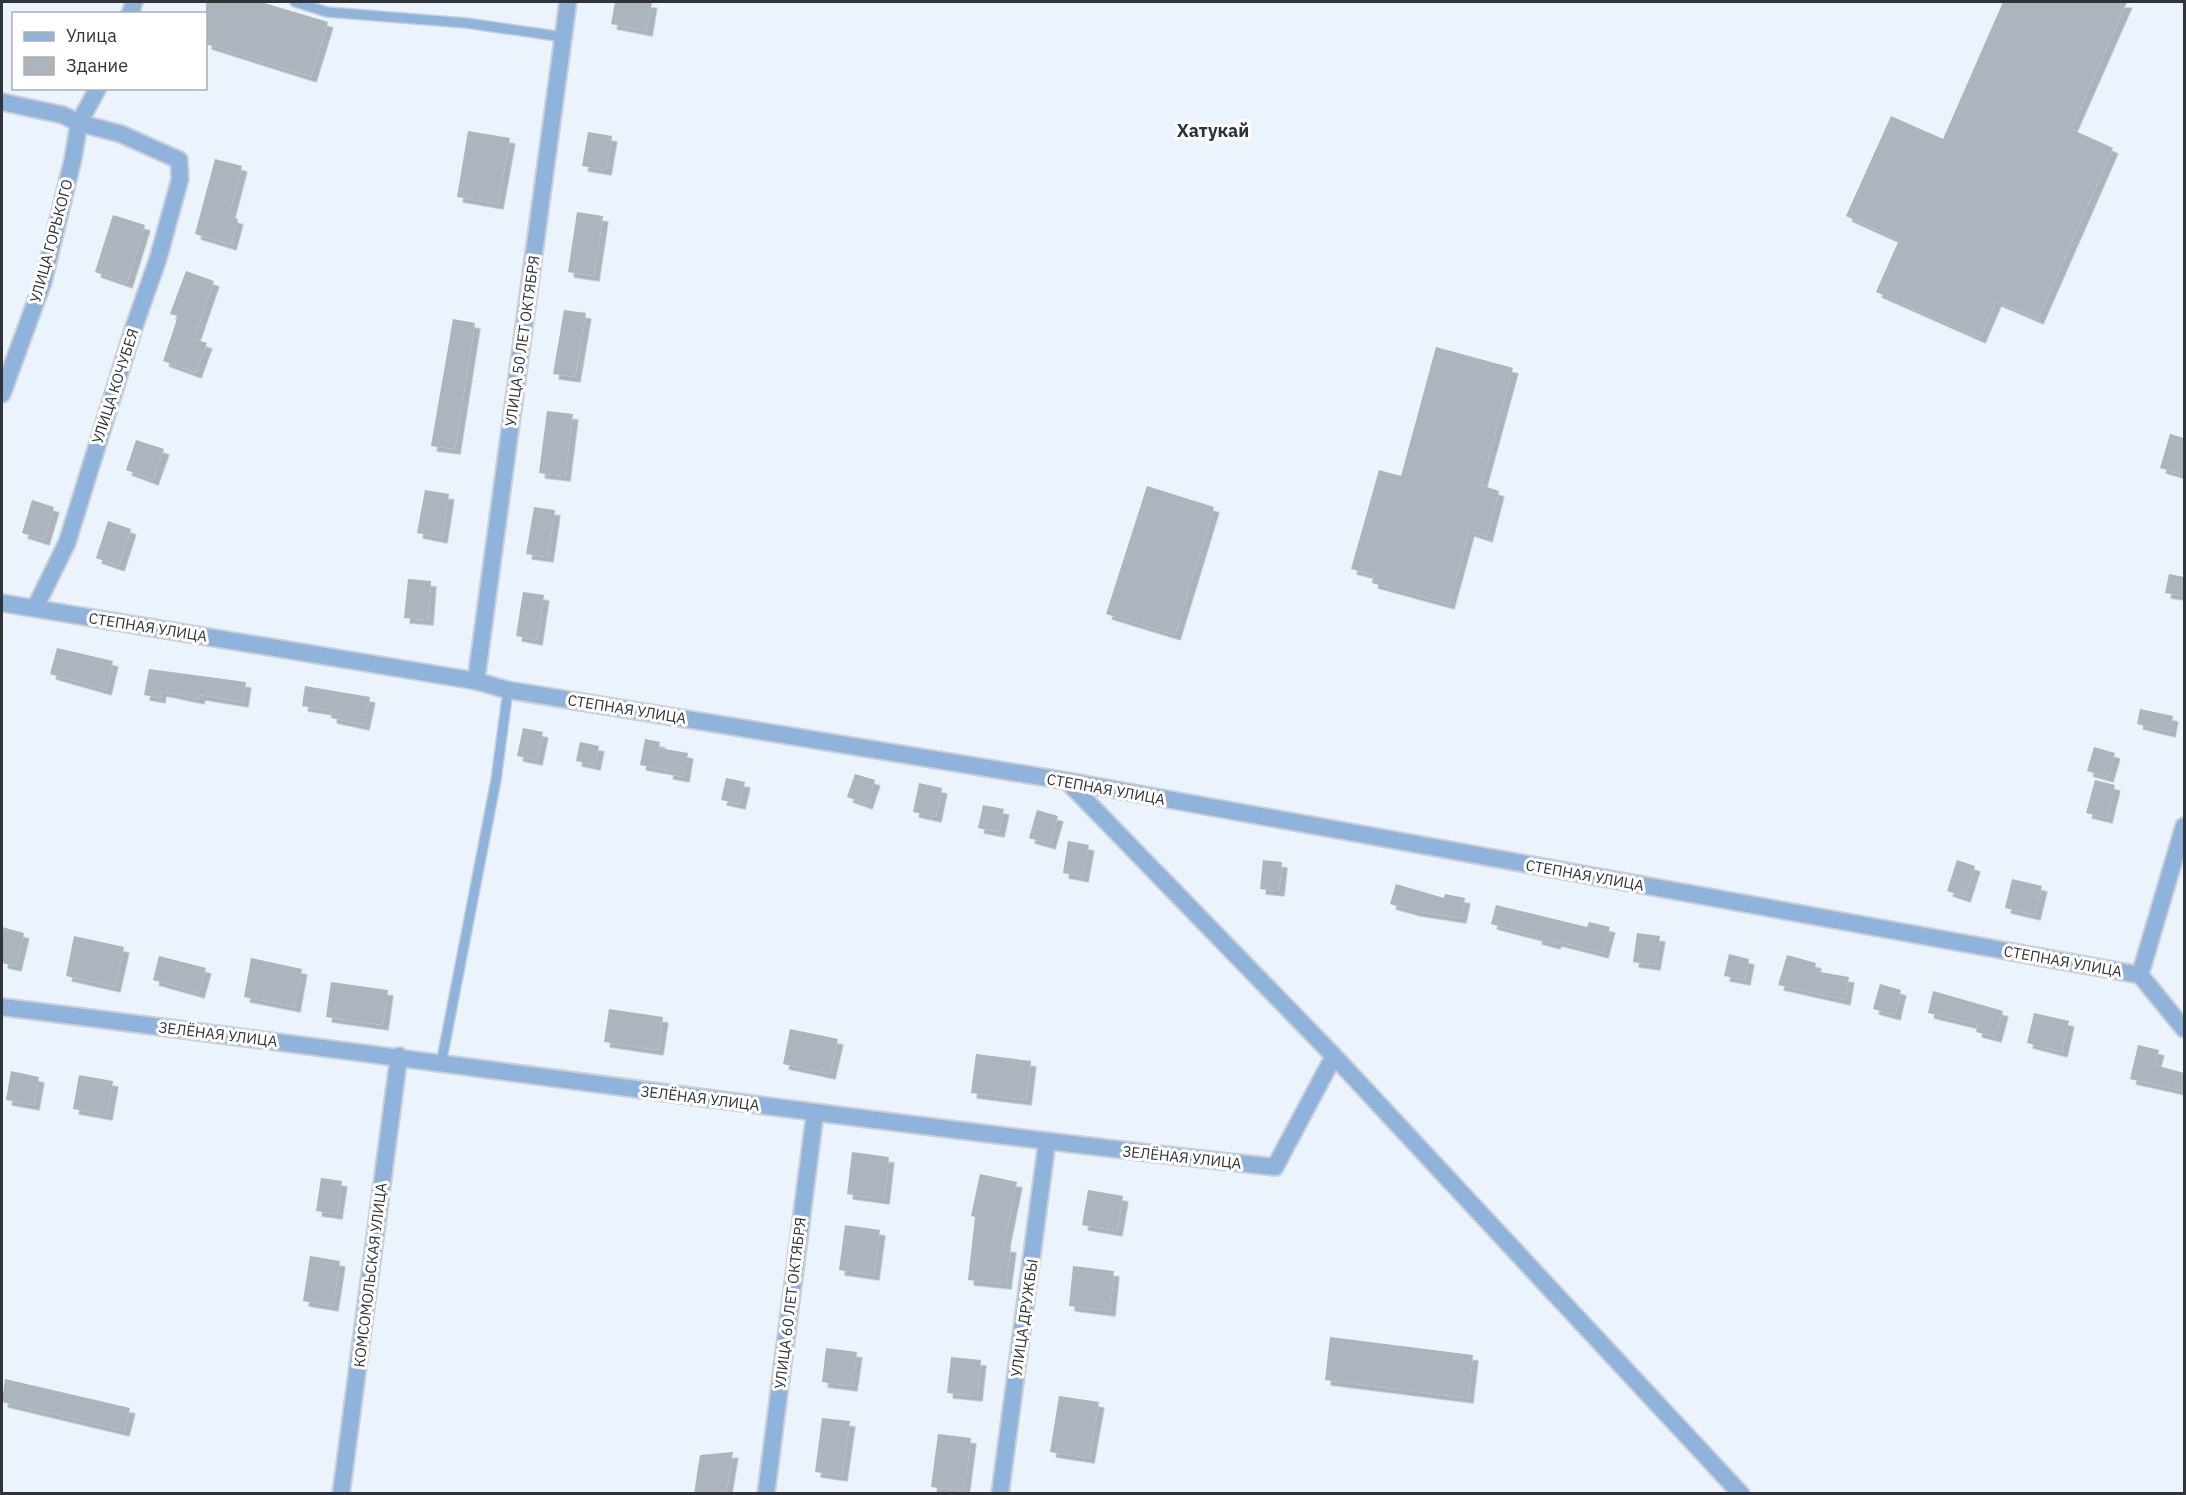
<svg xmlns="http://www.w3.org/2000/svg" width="2186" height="1495" font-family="'IBM Plex Sans',sans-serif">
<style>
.building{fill:#acb4bd;filter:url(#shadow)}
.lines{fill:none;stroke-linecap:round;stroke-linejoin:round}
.service-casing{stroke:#c9d0d9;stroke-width:12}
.minor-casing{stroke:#c9d0d9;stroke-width:20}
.tertiary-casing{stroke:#c9d0d9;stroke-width:20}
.service{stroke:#90b3dc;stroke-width:9}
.minor{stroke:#90b3dc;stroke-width:16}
.tertiary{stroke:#90b3dc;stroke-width:16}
.labels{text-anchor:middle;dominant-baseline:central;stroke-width:6;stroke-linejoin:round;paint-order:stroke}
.street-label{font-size:15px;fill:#303337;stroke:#fff}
.quarter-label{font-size:18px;font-weight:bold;fill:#2d333b;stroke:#fff}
</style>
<defs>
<filter id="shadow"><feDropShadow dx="5.5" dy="5.5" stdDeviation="0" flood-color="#0004"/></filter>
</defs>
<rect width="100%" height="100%" fill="#ebf3fd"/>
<!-- building -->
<path class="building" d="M206,2H261L328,22L311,77L206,44Z
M615,2H652L647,31L611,24Z
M2003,2H2127L2071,129L2113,148L2038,319L1996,301L1980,338L1876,292L1899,240L1846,216L1891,116L1943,139Z
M468,131L510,138L498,204L457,197Z
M588,132L612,136L606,170L582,166Z
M215,159L242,166L229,216L238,219L231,245L195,234Z
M577,212L603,216L594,276L568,272Z
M113,215L145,225L127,283L95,272Z
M186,271L214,281L194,339L207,343L196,373L163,361L178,316L170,314Z
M564,310L586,313L575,377L553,374Z
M453,319L475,323L455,449L431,446Z
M1436,347L1513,368L1481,485L1499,491L1487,537L1469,531L1449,604L1372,583L1374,575L1351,569L1379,470L1401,476Z
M547,411L573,414L565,476L539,473Z
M2170,434L2184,438V475L2160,468Z
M136,440L164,449L153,480L126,470Z
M1147,486L1214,507L1175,635L1106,614Z
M425,490L449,494L442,538L417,533Z
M32,500L54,507L44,540L22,533Z
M534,507L555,510L548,557L526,554Z
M108,521L131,529L119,566L96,558Z
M2169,574L2184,577V596L2165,593Z
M408,579L431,581L428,620L404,618Z
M523,592L544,595L537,640L516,636Z
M57,648L113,661L106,690L50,674Z
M149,669L246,682L243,702L200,695L199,699L161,691L160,698L144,695Z
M305,686L370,697L364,725L331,718L332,711L302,706Z
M2140,709L2173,716L2170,732L2137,724Z
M523,728L543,732L537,760L517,756Z
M645,739L660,742L659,748L688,753L684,777L667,774L668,770L640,765Z
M580,742L599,746L595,765L576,761Z
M2094,747L2115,753L2108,777L2087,771Z
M855,774L875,780L867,804L847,797Z
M726,778L745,782L740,804L721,800Z
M2095,780L2115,785L2107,818L2086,813Z
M919,783L942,788L936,817L913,812Z
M983,805L1004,809L999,832L978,828Z
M1037,810L1058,816L1050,844L1029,838Z
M1068,841L1089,845L1083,877L1063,873Z
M1263,860L1282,862L1279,891L1260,889Z
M1957,860L1975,866L1965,897L1947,891Z
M2012,879L2042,886L2035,915L2005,908Z
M1396,884L1444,898L1445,894L1465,898L1461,918L1415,911L1390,904Z
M1496,905L1587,927L1589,922L1610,927L1603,953L1556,941L1555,944L1536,939L1537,936L1491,924Z
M2,927L24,933L16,966L2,963Z
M1637,933L1660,936L1655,965L1633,962Z
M74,936L124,947L115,987L66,976Z
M1729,954L1749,959L1745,980L1724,976Z
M1787,955L1816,963L1814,971L1849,977L1845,1000L1778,985Z
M159,956L206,968L199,993L153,980Z
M251,958L302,969L295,1007L244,997Z
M331,982L388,990L383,1025L326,1017Z
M1880,984L1901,990L1895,1015L1873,1009Z
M1933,991L2003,1011L1996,1037L1976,1032L1978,1025L1928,1013Z
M609,1009L663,1017L658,1050L604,1042Z
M2034,1013L2069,1021L2062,1052L2027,1043Z
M790,1029L838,1039L830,1074L783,1064Z
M2138,1045L2159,1050L2155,1065L2184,1073V1091L2130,1079Z
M976,1054L1031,1061L1026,1100L971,1093Z
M11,1071L39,1077L34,1105L6,1100Z
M79,1075L113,1081L107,1115L73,1109Z
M852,1152L889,1157L884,1199L847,1194Z
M980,1174L1017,1182L1004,1246L1011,1247L1006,1284L968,1280L975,1217L971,1216Z
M321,1178L342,1181L337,1214L316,1211Z
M1088,1190L1123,1196L1117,1231L1082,1225Z
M845,1225L880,1230L874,1275L839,1270Z
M310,1256L340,1261L333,1306L303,1301Z
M1073,1266L1114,1271L1110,1311L1069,1306Z
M1330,1337L1473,1355L1468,1398L1325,1380Z
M826,1348L857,1352L852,1386L822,1382Z
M951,1357L981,1360L977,1396L947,1393Z
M5,1379L130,1408L124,1431L2,1402Z
M1059,1396L1099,1402L1089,1458L1050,1452Z
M822,1418L850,1421L842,1476L815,1472Z
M938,1434L971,1438L964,1491L931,1487Z
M733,1452L726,1494H694L700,1455Z"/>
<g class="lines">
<!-- service casing -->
<g class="service-casing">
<path id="service" d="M295,2L327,12L466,23L563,37
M441,1064L496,780L508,690"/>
</g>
<!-- minor casing -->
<g class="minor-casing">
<path id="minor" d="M130,14L134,2
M2,102L63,115L79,123L121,134L179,160L180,179L158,259L133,330L67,543L35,608
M2,394L43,282L73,159L79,123L98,88
M476,681L508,690L1067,781L2140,975L2184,1029
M1067,781L1334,1056L1741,1494
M2140,975L2184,826
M2,1007C426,1059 849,1121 1275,1167L1334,1056
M341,1494L399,1056
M766,1494L815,1113
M1000,1494L1047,1142"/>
</g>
<!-- tertiary casing -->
<g class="tertiary-casing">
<path id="tertiary" d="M2,603L476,681L568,2"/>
</g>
<!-- service -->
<use href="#service" class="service"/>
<!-- minor -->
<use href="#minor" class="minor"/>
<!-- tertiary -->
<use href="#tertiary" class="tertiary"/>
</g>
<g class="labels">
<!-- street labels -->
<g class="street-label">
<text transform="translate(51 241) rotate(-75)">УЛИЦА ГОРЬКОГО</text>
<text transform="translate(522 341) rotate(-82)">УЛИЦА 50 ЛЕТ ОКТЯБРЯ</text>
<text transform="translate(115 386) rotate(-72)">УЛИЦА КОЧУБЕЯ</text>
<text transform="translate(148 627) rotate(9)">СТЕПНАЯ УЛИЦА</text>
<text transform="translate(627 709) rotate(9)">СТЕПНАЯ УЛИЦА</text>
<text transform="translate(1106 789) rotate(10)">СТЕПНАЯ УЛИЦА</text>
<text transform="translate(1585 875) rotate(10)">СТЕПНАЯ УЛИЦА</text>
<text transform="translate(2063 961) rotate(10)">СТЕПНАЯ УЛИЦА</text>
<text transform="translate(218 1034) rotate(7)">ЗЕЛЁНАЯ УЛИЦА</text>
<text transform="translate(700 1098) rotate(7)">ЗЕЛЁНАЯ УЛИЦА</text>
<text transform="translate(1182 1157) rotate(6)">ЗЕЛЁНАЯ УЛИЦА</text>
<text transform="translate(370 1275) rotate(-83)">КОМСОМОЛЬСКАЯ УЛИЦА</text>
<text transform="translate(790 1303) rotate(-83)">УЛИЦА 60 ЛЕТ ОКТЯБРЯ</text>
<text transform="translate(1024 1318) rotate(-82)">УЛИЦА ДРУЖБЫ</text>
</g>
<!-- quarter labels -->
<g class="quarter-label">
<text x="1213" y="130">Хатукай</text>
</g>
</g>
<!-- border -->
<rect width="2186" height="1495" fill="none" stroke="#303337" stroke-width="6"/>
<!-- legend -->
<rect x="12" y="12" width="195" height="78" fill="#ffffff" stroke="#acadaf" stroke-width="1.5"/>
<rect x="24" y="32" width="30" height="9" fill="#90b3dc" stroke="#acadaf" stroke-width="1.5"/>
<text x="66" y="42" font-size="18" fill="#303337">Улица</text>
<rect x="24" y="57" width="30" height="18" fill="#acb4bd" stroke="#acadaf" stroke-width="1.5"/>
<text x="66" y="72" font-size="18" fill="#303337">Здание</text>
</svg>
